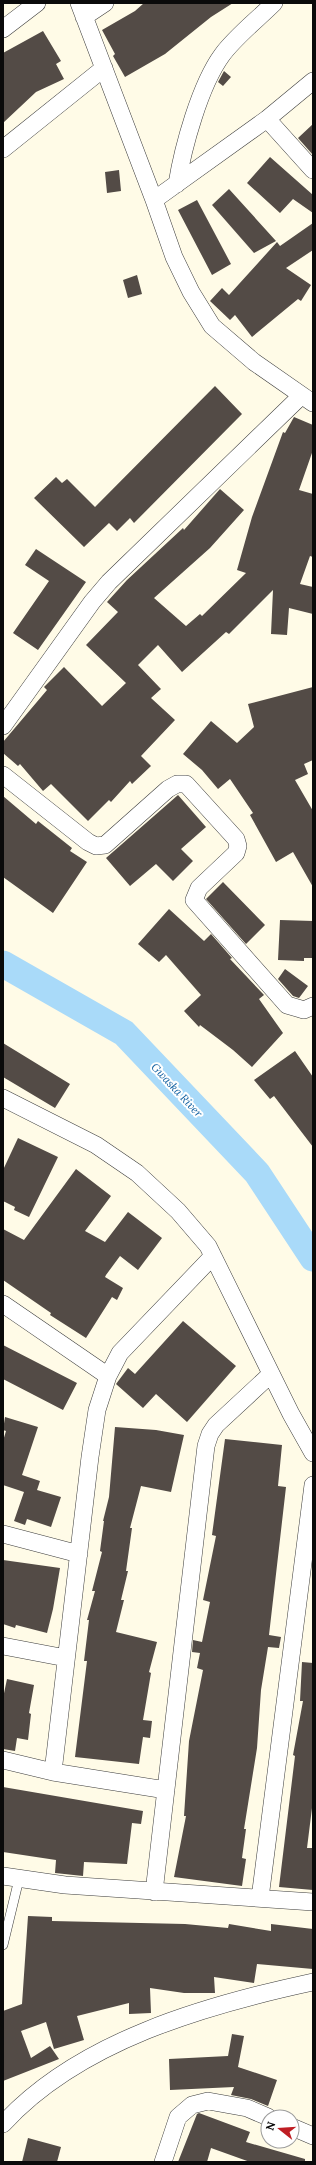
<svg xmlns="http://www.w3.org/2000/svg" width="316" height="2165" font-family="Lora,serif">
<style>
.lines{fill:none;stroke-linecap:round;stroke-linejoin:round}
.river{stroke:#a9daf9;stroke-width:27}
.building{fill:#534b46}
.lane-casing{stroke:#3d3d3d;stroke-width:10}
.street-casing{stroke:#3d3d3d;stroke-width:18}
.lane{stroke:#fff;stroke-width:9}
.street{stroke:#fff;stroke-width:17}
.labels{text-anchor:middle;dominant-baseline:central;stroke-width:4;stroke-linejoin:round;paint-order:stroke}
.water-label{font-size:11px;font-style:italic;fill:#0f5fa0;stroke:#fff}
</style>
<rect width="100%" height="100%" fill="#fffbe7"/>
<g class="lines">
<!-- river -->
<path class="river" d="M3,964L124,1033L257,1173L313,1258"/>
</g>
<!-- building -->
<path class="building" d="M144,3H233L211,17L165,54L125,77L113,56L115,54L102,30L135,11Z
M43,31L61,61L56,64L64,79L36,92L3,123V53Z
M224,71L231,77L223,86L218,82Z
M313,124V155L298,138Z
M270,157L313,195V213L293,199L280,213L247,183Z
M119,170L121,191L107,193L105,172Z
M229,189L276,241L254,253L212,205Z
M197,200L231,264L212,275L178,210Z
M313,223V250L286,268L311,285L301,301L298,299L252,337L235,315L230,320L210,301L222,288L229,295L277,242L280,246Z
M137,275L142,294L128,298L123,280Z
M215,386L242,414L134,523L130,518L117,531L109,523L84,547L34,498L56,477L62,483L67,479L95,507Z
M294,417L313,425V450L299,490L313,494V557L310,556L300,584L313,587V614L289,608L287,635L271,634L273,590L229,634L226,632L182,672L158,645L138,665L161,689L151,698L175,720L141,756L151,766L132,784L130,781L111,802L109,800L88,821L51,784L43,791L20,764L18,766L3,753V742L47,690L44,687L64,667L102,706L126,683L86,645L118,612L107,602L127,580L183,528L184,530L220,489L244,510L210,548L154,598L186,626L200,614L202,616L246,573L237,570L252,517L283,432L285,433Z
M36,549L86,582L38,650L13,633L49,581L25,565Z
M313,687V760L304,764L308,774L295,780L313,811V887L293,852L276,862L250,815L253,813L230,779L218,789L202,770L183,754L211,721L237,743L254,727L248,704Z
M178,795L206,827L181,849L193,861L173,881L156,864L130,886L106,858Z
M3,796L36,824L38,821L72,848L70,851L87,862L53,913L3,877Z
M223,882L265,925L246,944L206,899Z
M169,909L204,941L211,934L232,958L230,959L264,995L259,999L283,1033L252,1067L233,1050L200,1025L199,1027L184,1011L201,995L166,955L159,962L138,944Z
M280,920L313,921V958H304V961L278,960Z
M285,969L308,986L299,998L293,996L278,979Z
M3,1043L70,1084L55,1108L3,1077Z
M295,1051L313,1077V1147L274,1096L270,1099L254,1080Z
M18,1138L58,1157L29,1217L14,1210L15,1207L3,1201V1170Z
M76,1169L111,1196L85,1231L105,1242L128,1212L162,1238L138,1270L120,1256L106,1275L105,1277L123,1288L117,1300L112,1297L86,1338L50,1315L51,1313L3,1280V1229L24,1240Z
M183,1321L236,1366L187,1422L156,1394L143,1408L116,1384L128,1368L135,1374Z
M3,1345L77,1383L63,1410L3,1379Z
M5,1417L38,1427L22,1475L40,1481L37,1490L61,1497L51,1527L27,1519L25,1525L14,1521L24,1492L3,1485V1441L6,1431L3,1430Z
M115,1427L156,1430L184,1435L171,1492L141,1486L130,1528H132L126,1571H128L121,1600H124L116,1632L157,1642L149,1672L151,1673L143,1720L152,1721L150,1738L143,1737L139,1764L75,1757L87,1661H84L89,1620H87L95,1591H92L102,1552L100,1551L104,1521H103L109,1497Z
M225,1439L282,1445L278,1486L286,1487L269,1635L281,1637L279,1648L268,1647L261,1690L257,1748L244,1829H246L242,1858L246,1859L242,1886L174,1877L186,1816H184L189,1741L203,1670L197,1668L200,1653L192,1652L193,1640L202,1642L210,1602L203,1600L216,1536L212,1535Z
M3,1560L60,1568L53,1609L47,1633L16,1625L15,1628L3,1624Z
M302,1662L313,1663V1800L307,1848H313V1890L279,1887L295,1756L293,1755L303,1701H300Z
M7,1679L34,1685L29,1713L31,1714L28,1740L17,1738L15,1751L3,1749V1698Z
M3,1787L143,1811L141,1824L132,1823L127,1864L84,1862L83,1876L55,1873L56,1860L3,1852Z
M28,1916L52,1917V1921L185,1924L228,1928L229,1924L271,1931V1924L313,1929V1969L257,1964L254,1983L214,1977L215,1993H184L150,1988L151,2013L129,2014V2003L77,2016L84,2040L54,2049L46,2022L21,2031L31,2058L50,2046L59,2059L3,2081V2011L22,2004Z
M232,2034L244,2036L238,2067L277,2080L268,2106L251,2099L231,2095L234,2087L170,2090L169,2059L228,2056Z
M199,2113L250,2132L246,2142L305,2159V2162H250L211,2148L207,2162H178L197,2114Z
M28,2138L61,2147L57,2162H22Z"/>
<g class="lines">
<!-- lane casing -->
<g class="lane-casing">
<path id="lane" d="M3,1945L19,1879"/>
</g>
<!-- street casing -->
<g class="street-casing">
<path id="street" d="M79,3L154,200L174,257L191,292L212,326L254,362L313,403
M84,17L105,3
M3,29L37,3
M267,119L313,170
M3,149L104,68
M177,184C183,147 200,85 222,55C235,37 258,19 274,3
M154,200L267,119L313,81
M3,726L92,602L109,582L301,396
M3,775L88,842L96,846L105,845L168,789L177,784H186L236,839L238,846L236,853L199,888L194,900L287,1005L304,1010L313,1006
M3,1098L96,1145L137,1173L178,1211L208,1246L291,1414L313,1453
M3,1304L108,1376
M3,1534L79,1554
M3,1646L66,1658
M3,1760L53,1772L166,1790
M53,1772L90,1457L97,1410L108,1376L120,1353L213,1256
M3,1876L65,1885L313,1902
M154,1892L206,1446L210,1434L216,1425L271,1374
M260,1898L313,1485
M3,2124C79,2041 206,2005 313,1982
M292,2127L313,2136
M163,2162L178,2117L192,2105L208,2101L247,2108L268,2117"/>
</g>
<!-- lane -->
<use href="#lane" class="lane"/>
<!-- street -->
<use href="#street" class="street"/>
</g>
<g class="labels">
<!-- water labels -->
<g class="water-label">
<text transform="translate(177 1090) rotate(47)">Gwaska River</text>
</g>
</g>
<!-- border -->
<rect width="316" height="2165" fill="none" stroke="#0a0a0a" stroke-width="8"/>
<!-- north arrow -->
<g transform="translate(280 2129) rotate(287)"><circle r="19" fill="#ffffff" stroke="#9d9d9d"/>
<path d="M0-3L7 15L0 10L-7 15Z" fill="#bf1d23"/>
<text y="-6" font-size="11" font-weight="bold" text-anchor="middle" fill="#0a0a0a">N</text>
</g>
</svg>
